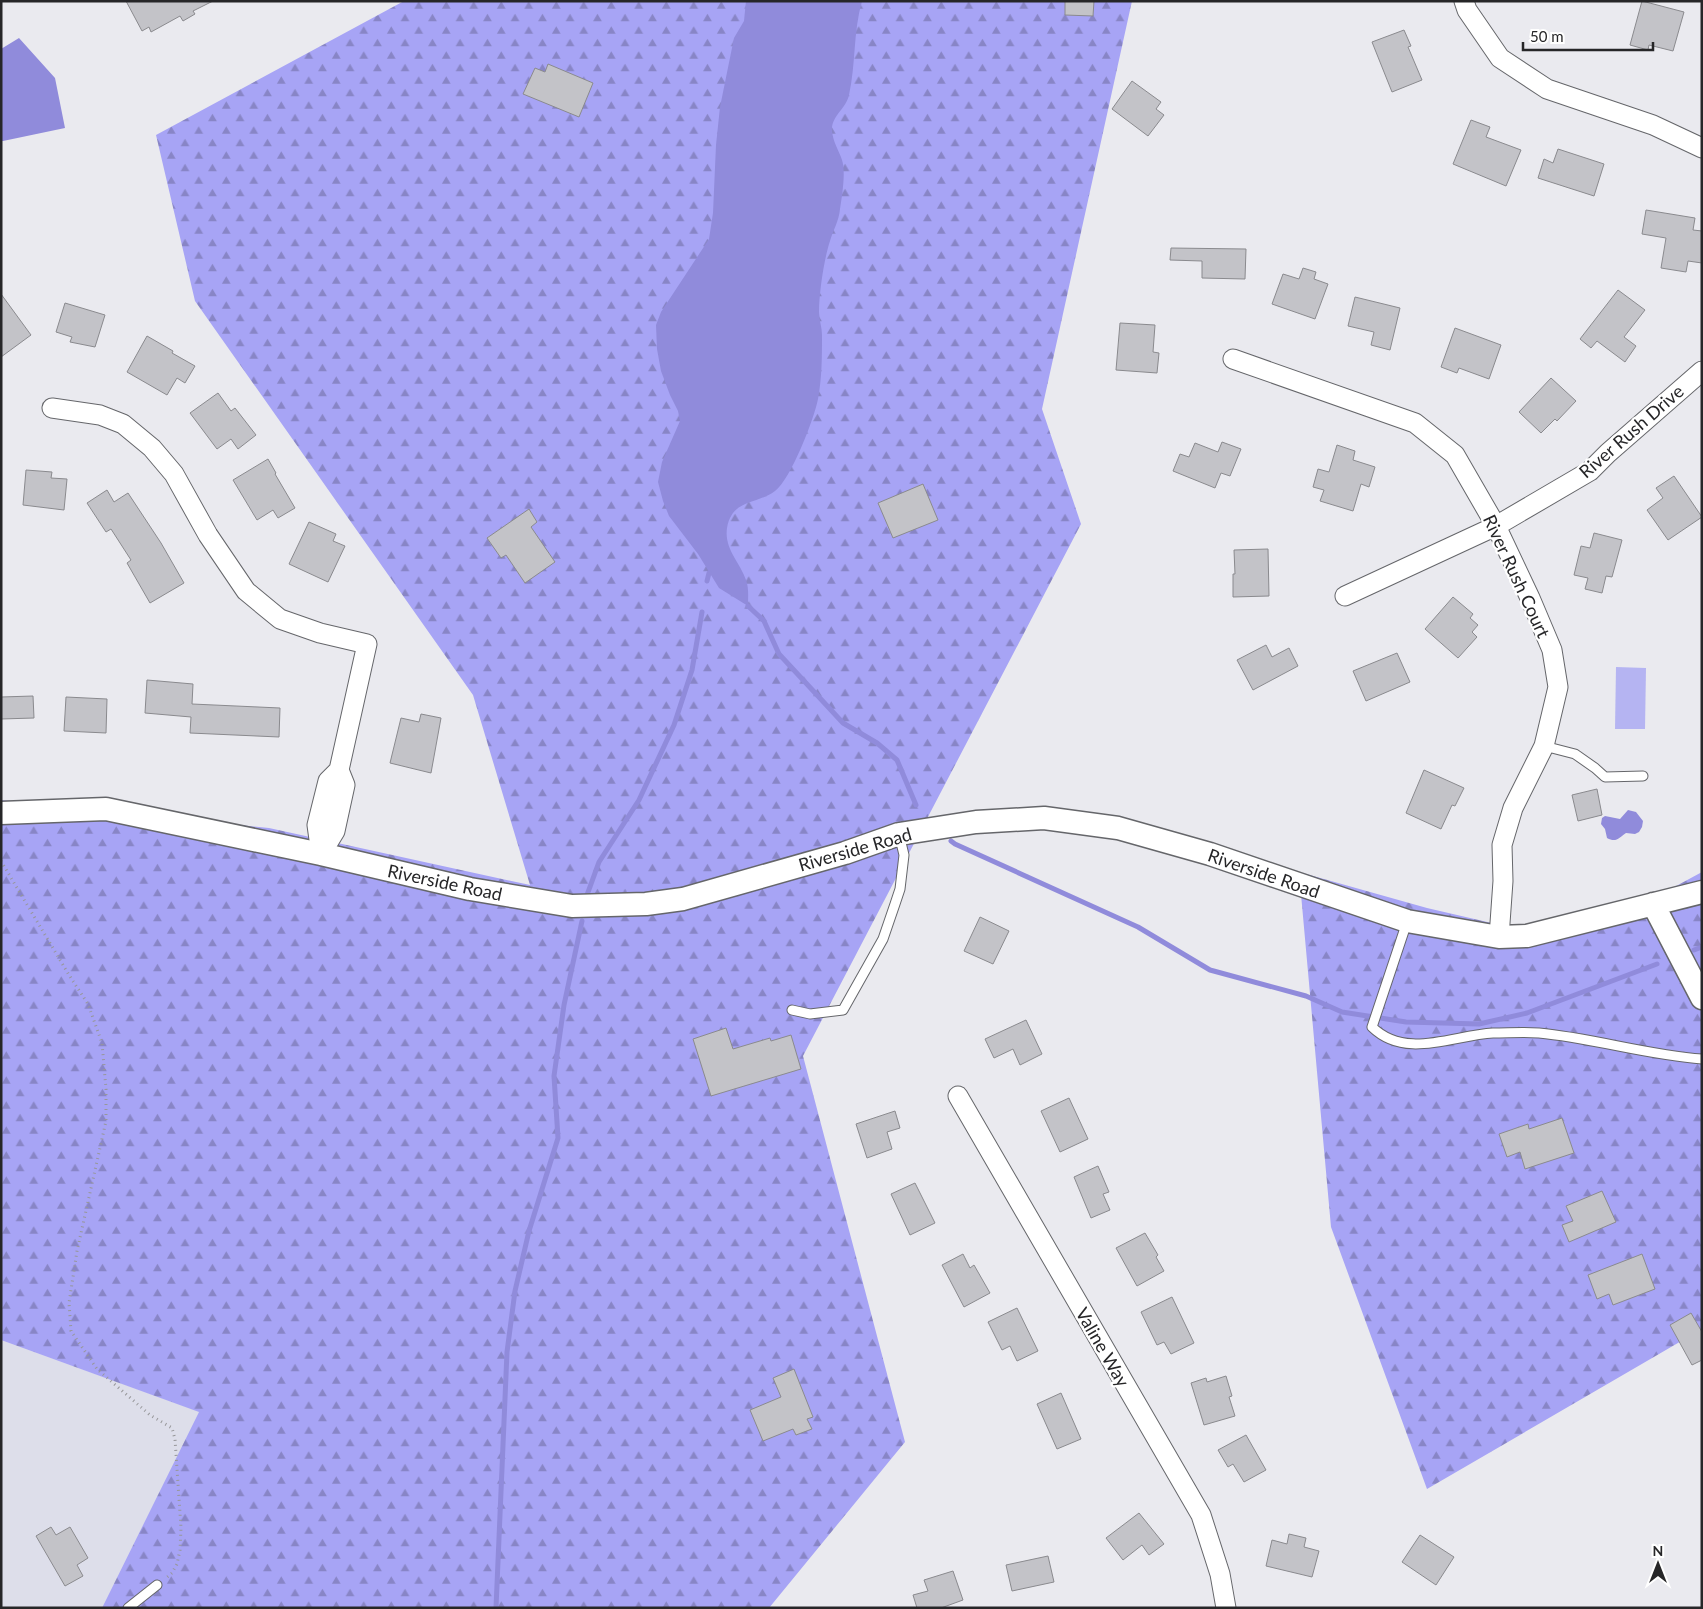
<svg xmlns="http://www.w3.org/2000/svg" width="1703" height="1609" font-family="Lato,sans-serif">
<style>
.built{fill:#dddeea}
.forest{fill:url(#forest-firs)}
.pitch{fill:#b5b4f2}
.water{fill:#908bdb}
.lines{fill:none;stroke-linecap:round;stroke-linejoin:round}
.stream{stroke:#908bdb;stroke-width:5}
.building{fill:#c3c3c8;stroke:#8a8a8e}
.service-casing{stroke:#65666a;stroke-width:11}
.minor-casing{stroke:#65666a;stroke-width:21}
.tertiary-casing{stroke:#65666a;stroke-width:25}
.path{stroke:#97979a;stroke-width:3;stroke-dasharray:1 4;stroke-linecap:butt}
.service{stroke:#fff;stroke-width:9}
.minor{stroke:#fff;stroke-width:19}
.tertiary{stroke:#fff;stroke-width:22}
.labels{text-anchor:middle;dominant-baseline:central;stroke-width:4.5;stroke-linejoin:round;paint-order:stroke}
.street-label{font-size:18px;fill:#262628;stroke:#fff}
</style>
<defs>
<pattern id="forest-firs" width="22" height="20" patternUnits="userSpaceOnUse" patternTransform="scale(1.25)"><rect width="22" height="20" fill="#a7a4f5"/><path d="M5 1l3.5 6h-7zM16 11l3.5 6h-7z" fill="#8885c6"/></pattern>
</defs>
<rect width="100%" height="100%" fill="#eaeaef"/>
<!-- built -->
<path class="built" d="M1,1340L200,1412L102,1608H1Z"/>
<!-- forest -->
<path class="forest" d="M404,1H1132L1042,409L1081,524L803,1056L905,1442L769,1608H102L199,1412L1,1340V800L269,828L530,885L473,695L195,301L156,135Z
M1299,872L1427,908L1530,932L1654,898L1702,872V1329L1427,1489L1331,1227Z"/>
<!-- pitch -->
<path class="pitch" d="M1616,667L1646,668L1645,729H1615Z"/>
<!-- water -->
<path class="water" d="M746,1H862C853,32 856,64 849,95C846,109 831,116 832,131C833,142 839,151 842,160C846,172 842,196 840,209C839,221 833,230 830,241C824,259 819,293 819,312C819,320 822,327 822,335C822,356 822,378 818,399C814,419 791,479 775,491C756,505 732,499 727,528C724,549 740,562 746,580C749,588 748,597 748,606L719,588L698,554L669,516L663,501L658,482L662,462L680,421L678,411L670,395L661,371L657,349L656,325L661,312L709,239L713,213L716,145L720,107L734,38L744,21Z
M19,38L55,78L65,128L3,141H1V49Z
M1628,810L1636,812L1643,821L1642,827L1639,832L1635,834L1626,833C1619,838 1616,843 1607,838L1605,829L1601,824L1602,818L1605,816L1620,819Z"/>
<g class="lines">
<!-- stream -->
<path class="stream" d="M707,581L709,573
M748,606L764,621L779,654L843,723L877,743L897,760L916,805
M951,841L955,844L1138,927L1210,970L1306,996L1342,1012L1406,1022L1479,1024L1527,1013L1657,964
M587,895L599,862L639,800L674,725L692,670L702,612
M1694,950L1702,947
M496,1608L507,1352L515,1291L529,1231L558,1138L554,1076L564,1005L582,921"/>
</g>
<!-- building -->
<path class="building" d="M126,1H213L193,11L195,14L183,21L180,16L151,32L149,27L142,31Z
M1065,1H1094L1093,16L1065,15Z
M1642,1L1684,12L1673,51L1649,45L1648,50L1630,45Z
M1404,30L1411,46L1408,47L1422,80L1392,92L1372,42Z
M548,64L593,83L579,117L523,94L535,68L545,72Z
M1132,81L1161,102L1156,109L1164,115L1148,136L1112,109Z
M1471,120L1490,127L1486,137L1521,150L1506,186L1453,164Z
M1558,149L1604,164L1594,196L1538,178L1544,159L1553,163Z
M1646,210L1695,218L1693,230L1702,231V263L1688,261L1686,272L1661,268L1666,238L1642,234Z
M1171,248L1246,249L1245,279L1202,278V261L1170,260Z
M1303,268L1316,272L1314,279L1328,284L1315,319L1272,304L1283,274L1299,279Z
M1618,290L1645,310L1624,337L1636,346L1625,362L1597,341L1591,348L1580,339Z
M1,294L31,335L1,357Z
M1355,297L1400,308L1390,350L1371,345L1374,332L1348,326Z
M65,303L105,315L95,347L70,342L72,337L56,332Z
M1120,323L1155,325L1153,352L1159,353L1157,373L1116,370Z
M1455,328L1501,345L1489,379L1459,368L1457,373L1441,367Z
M147,336L173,351L172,353L195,366L185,383L177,378L167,395L127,372Z
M1551,378L1576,401L1557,421L1555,419L1541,433L1519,412Z
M218,393L231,411L235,408L256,435L238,449L231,439L217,449L190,413Z
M1222,442L1241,449L1230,476L1221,473L1215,488L1173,471L1180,454L1189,457L1195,443L1218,452Z
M1337,445L1355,451L1353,460L1375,467L1369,487L1361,484L1353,511L1320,501L1324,490L1313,487L1318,469L1329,472Z
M268,459L276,473L275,474L295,508L278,518L273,510L257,520L233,480Z
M26,470L52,472L51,478L67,479L64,510L23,505Z
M1674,476L1702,517L1668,540L1647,510L1663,498L1656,488Z
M923,484L938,520L893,538L878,503Z
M107,490L114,502L128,493L161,543L184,583L150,603L127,563L131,560L111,529L106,532L87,503Z
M529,509L537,522L531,527L555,562L525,583L506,555L501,558L487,538Z
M309,522L336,534L333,541L345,546L328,582L289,564Z
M1594,533L1622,540L1612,577L1606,576L1602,593L1585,589L1588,578L1574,575L1581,546L1590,548Z
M1268,549L1269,596L1233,597V574H1235L1234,550Z
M1453,597L1473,614L1470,618L1478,625L1472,632L1477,637L1458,658L1425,629Z
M1266,645L1272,657L1289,648L1298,666L1253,690L1237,660Z
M1397,653L1410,682L1366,701L1353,671Z
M147,680L193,684L192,704L280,708L279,737L190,733L191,717L145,713Z
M33,696L34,718L1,719V697Z
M66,697L107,699L106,733L64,731Z
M421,714L441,718L431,773L390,763L401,718L419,722Z
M1424,770L1464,788L1455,806L1452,805L1441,829L1406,813Z
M1597,789L1602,815L1578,821L1572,795Z
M980,917L1009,931L993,964L964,951Z
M1026,1020L1042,1054L1020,1065L1013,1049L994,1058L985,1039Z
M726,1028L733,1049L770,1038L771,1041L791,1035L801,1069L711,1096L693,1039Z
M1069,1098L1088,1139L1060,1152L1041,1111Z
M895,1111L900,1128L887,1132L892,1149L867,1158L856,1124Z
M1562,1118L1574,1153L1525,1169L1520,1152L1507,1157L1499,1134L1528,1124L1529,1129Z
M1098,1166L1109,1192L1103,1194L1110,1210L1091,1218L1074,1177Z
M915,1183L935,1223L910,1235L891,1194Z
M1602,1191L1616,1222L1569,1242L1562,1225L1573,1221L1566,1206Z
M1145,1233L1158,1255L1156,1257L1164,1271L1137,1286L1116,1248Z
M963,1254L970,1268L974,1265L990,1293L964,1307L942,1265Z
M1642,1254L1655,1289L1613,1305L1609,1294L1597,1299L1588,1275Z
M1172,1297L1194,1343L1171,1354L1164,1342L1157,1345L1141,1312Z
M1017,1308L1038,1351L1017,1361L1010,1346L1002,1350L988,1322Z
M1691,1313L1702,1332V1360L1692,1365L1670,1325Z
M794,1369L813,1417L807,1419L812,1429L796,1435L793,1429L763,1441L750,1410L781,1397L773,1378Z
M1226,1376L1232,1396L1229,1397L1235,1416L1204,1425L1191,1383L1206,1378L1207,1382Z
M1061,1393L1081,1439L1057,1449L1037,1404Z
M1246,1435L1266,1470L1244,1482L1233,1464L1228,1467L1218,1450Z
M1139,1513L1164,1544L1149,1555L1142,1545L1123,1560L1106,1538Z
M51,1527L56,1535L70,1527L88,1558L77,1565L83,1576L65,1586L36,1536Z
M1289,1534L1306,1538L1304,1547L1319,1551L1312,1577L1266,1566L1272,1540L1287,1544Z
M1420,1535L1454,1557L1436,1585L1402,1562Z
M1048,1556L1054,1582L1012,1591L1006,1565Z
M953,1571L963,1600L941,1608H917L913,1595L928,1591L924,1580Z"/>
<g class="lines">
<!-- service casing -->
<g class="service-casing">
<path id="service" d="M1544,746L1575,754L1595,768L1605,777L1643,776
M1407,922L1372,1027C1406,1060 1453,1035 1493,1033C1508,1033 1524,1032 1539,1033C1593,1038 1647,1055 1702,1059
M792,1010L810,1014L843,1010L883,939L895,904L900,889L904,855L899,834
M128,1608L157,1585"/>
</g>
<!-- minor casing -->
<g class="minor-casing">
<path id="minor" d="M1464,1L1467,10L1500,58L1547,89L1653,125L1702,148
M1233,359L1415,423L1455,455L1496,526L1530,598L1552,650L1558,687L1544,746L1513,808L1502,845L1503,881L1499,937
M52,408L100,415L123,424L152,448L174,474L208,535L246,591L280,619L320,633L367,644L339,770L328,781L317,825L321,854
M1345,596L1496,526L1590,471L1608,453L1702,371
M321,854L335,831L345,785L339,770
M958,1096L1201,1515L1220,1574L1226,1608"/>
</g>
<!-- tertiary casing -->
<g class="tertiary-casing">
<path id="tertiary" d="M1,813L106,809L321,854L470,889L572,906L646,904L683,899L845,853L899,834L976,822L1044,818L1118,828L1210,854L1407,921L1499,937L1527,936L1702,892
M1653,904L1702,998"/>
</g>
<!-- path -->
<path class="path" d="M1,861L69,975L88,1004L102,1043L106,1089V1121L77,1251L69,1303L71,1331L97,1369L150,1415L172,1428L175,1439L181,1528L180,1550L177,1564L172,1573L165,1579"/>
<!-- service -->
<use href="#service" class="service"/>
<!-- minor -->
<use href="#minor" class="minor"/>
<!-- tertiary -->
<use href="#tertiary" class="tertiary"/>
</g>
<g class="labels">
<!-- street labels -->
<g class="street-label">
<text transform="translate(1631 431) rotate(-41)">River Rush Drive</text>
<text transform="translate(1517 576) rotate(65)">River Rush Court</text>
<text transform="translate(855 849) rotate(-16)">Riverside Road</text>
<text transform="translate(1264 873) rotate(19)">Riverside Road</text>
<text transform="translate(445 882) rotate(12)">Riverside Road</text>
<text transform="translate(1103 1347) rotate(60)">Valine Way</text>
</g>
</g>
<!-- border -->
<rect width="1703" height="1609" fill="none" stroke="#262628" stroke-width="5"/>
<!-- north arrow -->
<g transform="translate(1658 1564)" stroke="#ffffff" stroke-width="4" paint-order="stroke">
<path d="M0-4L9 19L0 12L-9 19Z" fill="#262628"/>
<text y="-8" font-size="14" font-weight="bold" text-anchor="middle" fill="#262628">N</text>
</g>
<!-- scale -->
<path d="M1523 42v8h130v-8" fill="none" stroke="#262628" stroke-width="2.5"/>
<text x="1530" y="42" font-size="15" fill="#262628" stroke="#ffffff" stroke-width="4" paint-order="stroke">50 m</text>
</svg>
